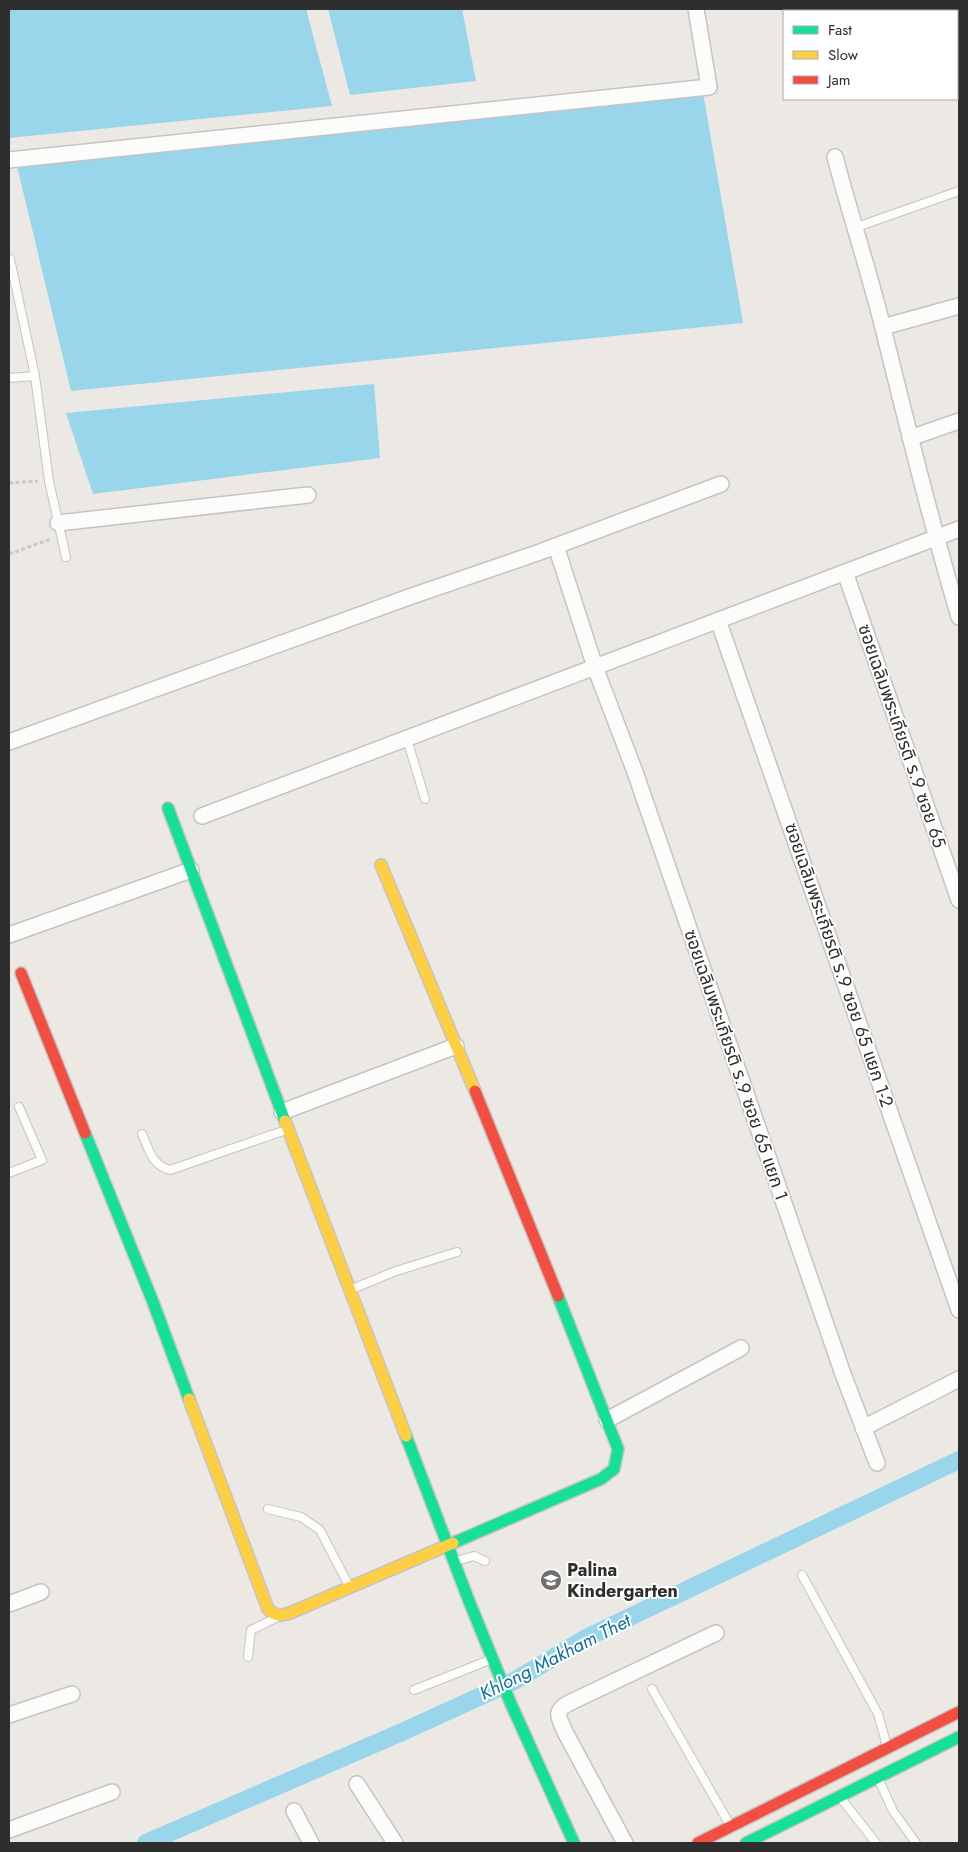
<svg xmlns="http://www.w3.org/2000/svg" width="968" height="1852" font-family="Jost,'Noto Sans Thai',sans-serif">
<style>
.water{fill:#99d6ec}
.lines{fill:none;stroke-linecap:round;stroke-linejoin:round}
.canal{stroke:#99d6ec;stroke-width:18}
.lane-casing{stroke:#c5c4c5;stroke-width:10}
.street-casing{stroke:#c5c4c5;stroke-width:18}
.fast-casing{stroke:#c5c4c5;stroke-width:14}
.slow-casing{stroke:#c5c4c5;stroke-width:14}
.jam-casing{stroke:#c5c4c5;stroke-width:14}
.path{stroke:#c9c9c8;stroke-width:3;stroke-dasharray:4 2.5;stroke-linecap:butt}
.lane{stroke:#fcfcfb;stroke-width:8}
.street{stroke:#fcfcfb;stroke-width:15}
.fast{stroke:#16e098;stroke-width:11}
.slow{stroke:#ffcf43;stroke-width:11}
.jam{stroke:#f24e42;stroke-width:11}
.labels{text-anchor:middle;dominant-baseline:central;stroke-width:4;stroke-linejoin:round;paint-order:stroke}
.street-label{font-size:18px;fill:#2e2e2e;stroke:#fff}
.poi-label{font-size:18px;font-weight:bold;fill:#2e2e2e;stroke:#fff;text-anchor:start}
.water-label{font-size:19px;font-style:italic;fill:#0d6fa3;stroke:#fff}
</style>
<rect width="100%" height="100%" fill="#ece8e4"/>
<!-- water -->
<path class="water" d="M9,9H306L332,106L9,138Z
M328,9H462L476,81L350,95Z
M703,93L743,323L71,391L17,166Z
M374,384L380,458L93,494L66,413Z"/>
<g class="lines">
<!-- canal -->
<path class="canal" d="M146,1843L402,1732L514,1681L588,1637L959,1460"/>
<!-- lane casing -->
<g class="lane-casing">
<path id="lane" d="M854,228L959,191
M10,259L35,376L49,481L66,557
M9,378L35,376
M407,739L425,799
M142,1134C149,1150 152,1165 170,1170L286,1130
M9,1173L42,1160L19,1107
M352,1289L396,1271L457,1252
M268,1509L301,1517L320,1530L349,1586
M456,1561L474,1556L485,1561
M802,1575L878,1714L887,1746
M248,1657L251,1630L276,1618
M652,1689L730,1825
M414,1690L492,1659
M878,1778L893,1811L916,1843
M840,1797L876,1843"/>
</g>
<!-- street casing -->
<g class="street-casing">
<path id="street" d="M836,9V11
M957,73H959
M835,157C850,214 869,271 883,328C907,425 931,522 959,617
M9,160L709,87L696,9
M883,327L959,306
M910,438L959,421
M58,523L308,495
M556,546L595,667L635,772L843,1374L877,1463
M845,572L959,900
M718,620L959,1310
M9,742L412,596L540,552L721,484
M202,816L959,529
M9,935L191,870
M282,1112L456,1046
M607,1420L741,1348
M863,1428L959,1379
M9,1604L41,1592
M9,1715L72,1694
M357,1784L395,1843
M294,1811L311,1843
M9,1830L112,1792
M625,1843L565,1732C559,1718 553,1711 569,1703L716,1633"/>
</g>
<!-- fast casing -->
<g class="fast-casing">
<path id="fast" d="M168,808L285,1121
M85,1133L153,1302L189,1399
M406,1436L469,1601L511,1704L574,1843
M453,1543L601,1479L614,1469L618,1449L558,1296
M746,1843L959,1737"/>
</g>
<!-- slow casing -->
<g class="slow-casing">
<path id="slow" d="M381,865L475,1091
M285,1121L406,1436
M189,1399L268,1609C275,1616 281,1616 290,1613L453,1543"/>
</g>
<!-- jam casing -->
<g class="jam-casing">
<path id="jam" d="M21,973L85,1133
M475,1091L558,1296
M698,1843L959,1712"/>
</g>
<!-- path -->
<path class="path" d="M9,483L38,481
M9,554L51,539"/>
<!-- lane -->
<use href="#lane" class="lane"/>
<!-- street -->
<use href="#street" class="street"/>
<!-- fast -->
<use href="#fast" class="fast"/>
<!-- slow -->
<use href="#slow" class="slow"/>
<!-- jam -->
<use href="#jam" class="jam"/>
</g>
<!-- icons -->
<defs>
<g id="school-disc" transform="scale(1.125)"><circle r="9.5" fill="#706f6e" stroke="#fff"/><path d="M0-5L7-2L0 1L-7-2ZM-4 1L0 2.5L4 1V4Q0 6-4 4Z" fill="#fff"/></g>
</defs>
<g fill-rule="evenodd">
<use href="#school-disc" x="551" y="1580"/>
</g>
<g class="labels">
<!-- street labels -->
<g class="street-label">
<text transform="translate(902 736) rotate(71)">ซอยเฉลิมพระเกียรติ ร.9 ซอย 65</text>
<text transform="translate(839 965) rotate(71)">ซอยเฉลิมพระเกียรติ ร.9 ซอย 65 แยก 1-2</text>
<text transform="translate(736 1065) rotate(71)">ซอยเฉลิมพระเกียรติ ร.9 ซอย 65 แยก 1</text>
</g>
<!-- poi labels -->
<g class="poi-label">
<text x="567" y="1570">Palina<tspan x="567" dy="21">Kindergarten</tspan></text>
</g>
<!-- water labels -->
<g class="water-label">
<text transform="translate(555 1657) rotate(-27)">Khlong Makham Thet</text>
</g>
</g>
<!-- border -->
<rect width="968" height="1852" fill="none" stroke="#2e2e2e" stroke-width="20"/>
<!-- legend -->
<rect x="783" y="10" width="175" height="90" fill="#ffffff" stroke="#ababab"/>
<rect x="793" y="26" width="25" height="8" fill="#16e098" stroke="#ababab"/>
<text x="828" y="35" font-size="15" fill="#2e2e2e">Fast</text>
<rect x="793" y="51" width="25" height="8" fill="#ffcf43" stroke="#ababab"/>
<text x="828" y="60" font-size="15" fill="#2e2e2e">Slow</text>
<rect x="793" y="76" width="25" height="8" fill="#f24e42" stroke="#ababab"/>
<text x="828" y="85" font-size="15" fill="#2e2e2e">Jam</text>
</svg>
